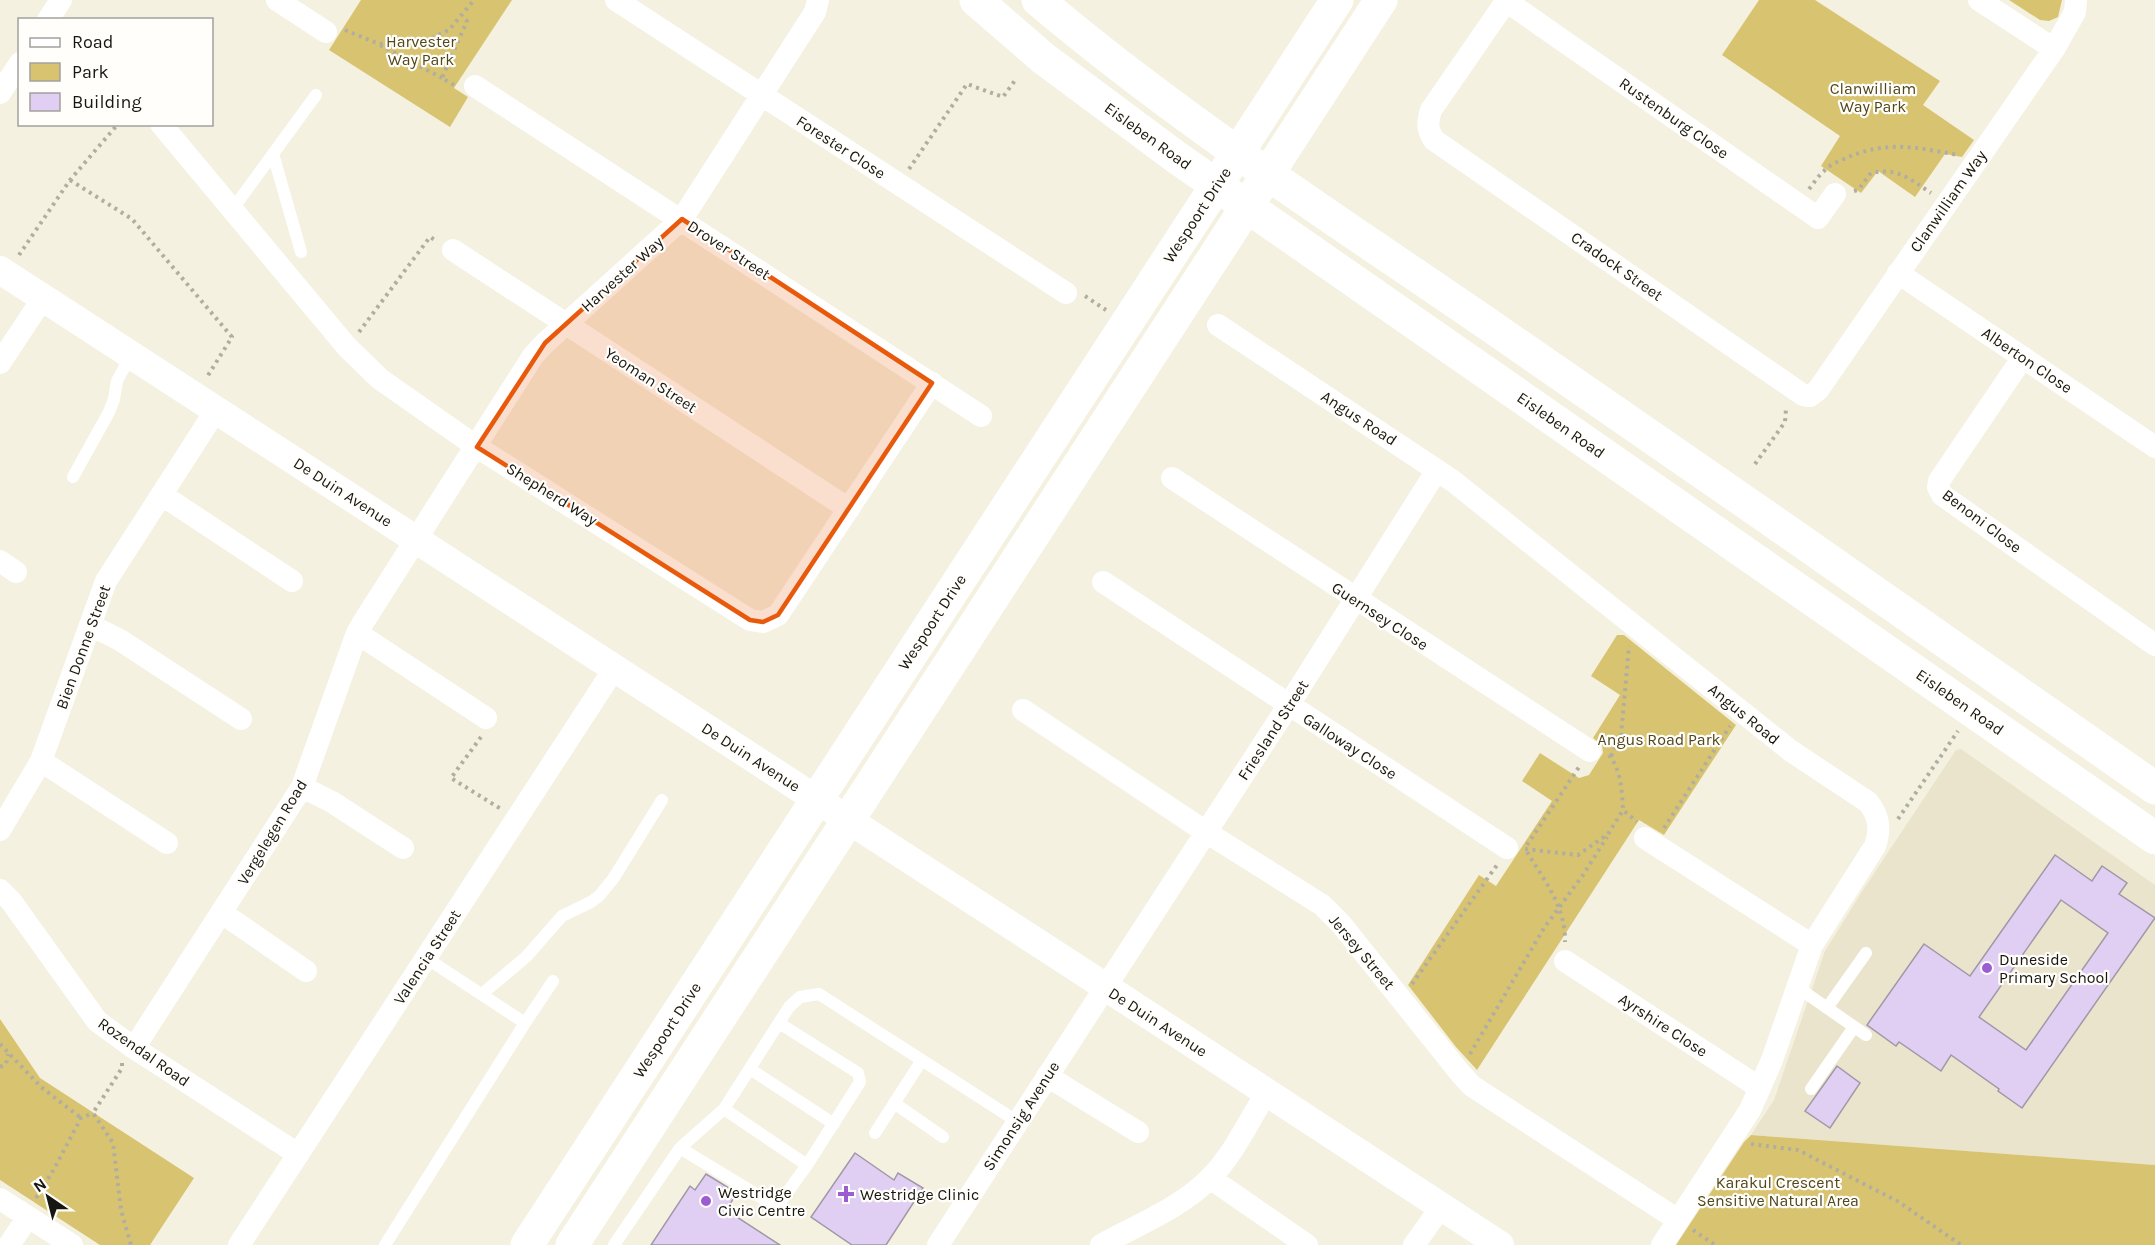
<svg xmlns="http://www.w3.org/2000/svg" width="2155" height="1245" font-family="Karla,sans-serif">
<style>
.built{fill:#eae4cc}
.green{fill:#d8c470}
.building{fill:#e0cff3;stroke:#9f98a7;stroke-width:1.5;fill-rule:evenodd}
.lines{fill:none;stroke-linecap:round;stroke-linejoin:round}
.path{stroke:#b1aea0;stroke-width:4;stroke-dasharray:3 4.5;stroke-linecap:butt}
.service{stroke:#fff;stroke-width:12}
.minor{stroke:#fff;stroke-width:22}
.tertiary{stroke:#fff;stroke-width:28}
.secondary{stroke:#fff;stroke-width:33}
.marked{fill:#e8590c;fill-opacity:0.2;stroke:#e8590c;stroke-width:4.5;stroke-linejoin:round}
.poi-dot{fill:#9c5cd2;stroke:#fffefb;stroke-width:2}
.labels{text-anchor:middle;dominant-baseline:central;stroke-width:4.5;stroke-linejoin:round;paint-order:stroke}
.park-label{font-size:16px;fill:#51471c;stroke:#fffefb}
.street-label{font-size:16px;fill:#181610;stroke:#fffefb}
.poi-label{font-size:16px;fill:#181610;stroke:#fffefb;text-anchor:start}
</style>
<rect width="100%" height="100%" fill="#f5f1e0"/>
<!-- built -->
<path class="built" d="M1961,749L2155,885V1165L1751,1135L1774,1100L1825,951L1863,890L1956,750Z"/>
<!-- green -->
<path class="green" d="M361,0H512L454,88L468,97L450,127L329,50Z
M1759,0H1815L1940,81L1923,105L1974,140L1962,157L1945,154L1915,197L1878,171L1861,193L1821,166L1840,136L1722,55Z
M2009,0H2062L2058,17L2049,21L2040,20Z
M1617,635H1624L1736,725L1664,835L1639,820L1477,1070L1456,1047L1408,985L1479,875L1496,886L1552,801L1522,781L1540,753L1579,778L1589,775L1603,753L1602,745L1593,738L1620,695L1591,676Z
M0,1019L40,1078L194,1178L150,1245H100L0,1180Z
M1751,1135L2155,1165V1245H1676L1744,1142Z"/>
<!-- building -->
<path class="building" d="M2055,855L2092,881L2102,866L2127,883L2119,894L2155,918L2022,1108L1998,1091L1999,1089L1951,1055L1941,1071L1899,1042L1896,1046L1867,1025L1924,944L1970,976ZM2061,900L2108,933L2026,1050L1979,1017Z
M1837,1066L1860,1083L1830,1128L1805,1111Z
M855,1153L894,1180L898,1173L923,1188L886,1245H852L811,1217Z
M706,1174L737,1193L726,1210L780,1245H651L690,1186L695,1190Z"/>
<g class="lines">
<!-- path -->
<path class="path" d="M345,30L379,44L425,41L449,30L474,0
M380,45L442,78
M454,85L442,78L467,21L462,18
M909,169L967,84L1003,97L1016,79
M70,180L132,219L232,337L207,377
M1809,189C1814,183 1818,176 1824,171C1829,165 1837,162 1844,159C1885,140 1915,147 1958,155
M1854,191L1858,190L1871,173C1897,167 1910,179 1931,193
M19,255L70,180L118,124
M1085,296L1106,310
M359,332L430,237L435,240
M1755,464L1785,422L1786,409
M481,737L451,778L501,809
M1609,755C1621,770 1622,790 1623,810L1637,822
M1611,756L1621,736L1629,646
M1898,819L1958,731
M1664,828L1730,726
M1527,845L1579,767
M1525,849L1578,855L1608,834L1623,810
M1527,852C1544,880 1566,907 1565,942
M1412,984L1497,865
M0,1044L41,1087L81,1118
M1470,1054L1544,928L1583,875L1607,837
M122,1063V1068L93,1113L113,1143L121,1210L131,1245
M0,1067L6,1064L8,1054
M1751,1144L1798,1150L1899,1202L1961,1245
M36,1198L54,1169L81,1118L93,1113
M1693,1230L1715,1245"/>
<!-- service -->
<path class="service" d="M273,154L301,252
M232,210L316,95
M73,477L109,412L114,399L117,381L131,355
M1797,987L1866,1035
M482,994L526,957L562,916L591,902L599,896L613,879L662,800
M1827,1008L1866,953
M525,1023L553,981
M750,1069L834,1124
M1811,1089L1854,1027
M894,1103L943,1137
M724,1109L807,1165
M875,1133L922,1060
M680,1148L772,1204H779L807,1165L860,1082L858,1073L779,1023
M385,1245L525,1023L426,958
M614,1245L680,1148L724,1109L789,1007L800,997L819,994L1018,1122"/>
<!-- minor -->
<path class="minor" d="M277,0L326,32
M616,0L1066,293
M1507,0L1431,110C1427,123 1427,129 1434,140L1803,395L1810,396L1818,390L2054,49L2075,12L2076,0
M1979,0L2054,49
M1506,1L1818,218L1835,194
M48,20L61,0
M475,86L981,416
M0,93L20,63
M161,124L347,347L380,379L477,447L750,620L763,622L778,615L932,383
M453,250L849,509
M1898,273L2155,447
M1218,325L1453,481L1791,751L1868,802C1879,816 1881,829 1875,846L1812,945L1772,1060L1750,1110L1662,1245
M2023,357L1939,481L1938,487L1942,495L2155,645
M0,363L43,298
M1172,478L1590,751
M162,495L292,581
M0,561L16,572
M1103,582L1507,848
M90,625L120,640L241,719
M357,633L486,718
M1023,710L1206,832L1322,905L1341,924L1460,1073L1472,1086L1678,1220
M41,761L167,843
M302,787L332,802L403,848
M0,830L41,761L106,581L216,410
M1645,838L1812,945
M0,890L11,901L97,1021L134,1048L298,1154
M222,913L306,971
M1565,961L1760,1088
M134,1048L302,787L357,633L364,621L533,356L545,343L682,219L815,12L818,0
M1047,1076L1138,1132
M1210,1178L1307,1245
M0,1199L72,1245
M9,1245L28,1217
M239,1245L614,669
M938,1245L1288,706L1437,470
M1101,1245C1137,1225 1183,1207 1211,1177C1234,1154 1249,1120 1267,1092
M1414,1245L1441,1207"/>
<!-- tertiary -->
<path class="tertiary" d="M0,270L1066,961L1500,1245"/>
<!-- secondary -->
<path class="secondary" d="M976,0L1043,58L1176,157L2155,838
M1038,0C1181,121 1341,223 1495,329C1716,481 1935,634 2155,788
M527,1245L1337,0
M572,1245L1381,0"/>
</g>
<!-- marked area -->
<path class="marked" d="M682,219L932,383L778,615L763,622L750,620L477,447L545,343Z"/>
<!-- markers -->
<g class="poi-dot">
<circle cx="1987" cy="968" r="6"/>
<path d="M843 1185h6v6h6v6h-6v6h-6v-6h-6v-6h6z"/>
<circle cx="706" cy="1201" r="6"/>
</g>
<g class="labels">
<!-- park labels -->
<g class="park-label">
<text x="421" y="41">Harvester<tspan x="421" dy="18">Way Park</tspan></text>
<text x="1873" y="88">Clanwilliam<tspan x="1873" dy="18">Way Park</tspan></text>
<text x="1659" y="739">Angus Road Park</text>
<text x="1778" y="1182">Karakul Crescent<tspan x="1778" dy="18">Sensitive Natural Area</tspan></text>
</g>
<!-- street labels -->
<g class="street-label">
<text transform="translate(1674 118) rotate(35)">Rustenburg Close</text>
<text transform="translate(1148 136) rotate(36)">Eisleben Road</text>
<text transform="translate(841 147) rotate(33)">Forester Close</text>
<text transform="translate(1948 201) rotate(-55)">Clanwilliam Way</text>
<text transform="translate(1197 215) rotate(-57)">Wespoort Drive</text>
<text transform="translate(729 250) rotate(33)">Drover Street</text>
<text transform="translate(1617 266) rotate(35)">Cradock Street</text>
<text transform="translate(622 274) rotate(-42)">Harvester Way</text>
<text transform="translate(2027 360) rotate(34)">Alberton Close</text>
<text transform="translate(651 380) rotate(33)">Yeoman Street</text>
<text transform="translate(1359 418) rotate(33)">Angus Road</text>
<text transform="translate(1561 425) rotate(35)">Eisleben Road</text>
<text transform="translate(343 492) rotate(33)">De Duin Avenue</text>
<text transform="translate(552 494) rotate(32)">Shepherd Way</text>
<text transform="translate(1982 521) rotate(37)">Benoni Close</text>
<text transform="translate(1380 616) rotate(33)">Guernsey Close</text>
<text transform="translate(932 622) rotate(-57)">Wespoort Drive</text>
<text transform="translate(83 647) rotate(-70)">Bien Donne Street</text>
<text transform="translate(1960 702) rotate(35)">Eisleben Road</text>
<text transform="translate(1744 714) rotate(39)">Angus Road</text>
<text transform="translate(1273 730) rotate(-57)">Friesland Street</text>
<text transform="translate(1350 746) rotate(33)">Galloway Close</text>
<text transform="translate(751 757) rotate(33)">De Duin Avenue</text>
<text transform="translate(272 832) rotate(-59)">Vergelegen Road</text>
<text transform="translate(1362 952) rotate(50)">Jersey Street</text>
<text transform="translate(427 957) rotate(-57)">Valencia Street</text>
<text transform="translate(1158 1022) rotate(33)">De Duin Avenue</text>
<text transform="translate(1663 1025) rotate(33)">Ayrshire Close</text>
<text transform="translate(667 1030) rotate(-57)">Wespoort Drive</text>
<text transform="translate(144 1052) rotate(35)">Rozendal Road</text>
<text transform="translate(1021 1116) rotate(-57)">Simonsig Avenue</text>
</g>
<!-- poi labels -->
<g class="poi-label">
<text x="1999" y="959">Duneside<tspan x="1999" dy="18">Primary School</tspan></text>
<text x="718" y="1192">Westridge<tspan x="718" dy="18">Civic Centre</tspan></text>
<text x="860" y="1194">Westridge Clinic</text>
</g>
</g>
<!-- legend -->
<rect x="18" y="18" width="195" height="108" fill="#fffefb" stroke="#a3a19d" stroke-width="1.5"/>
<rect x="30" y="38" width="30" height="9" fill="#ffffff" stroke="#a3a19d" stroke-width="1.5"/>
<text x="72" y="48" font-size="18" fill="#181610">Road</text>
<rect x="30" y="63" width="30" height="18" fill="#d8c470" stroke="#a3a19d" stroke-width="1.5"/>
<text x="72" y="78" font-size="18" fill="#181610">Park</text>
<rect x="30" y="93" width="30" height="18" fill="#e0cff3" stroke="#a3a19d" stroke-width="1.5"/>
<text x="72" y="108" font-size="18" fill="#181610">Building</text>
<!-- north arrow -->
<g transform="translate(48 1197) rotate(325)" stroke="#fffefb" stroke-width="4.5" paint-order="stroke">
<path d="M0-4.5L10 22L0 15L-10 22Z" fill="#181610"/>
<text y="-9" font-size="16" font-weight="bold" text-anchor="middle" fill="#181610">N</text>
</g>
</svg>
